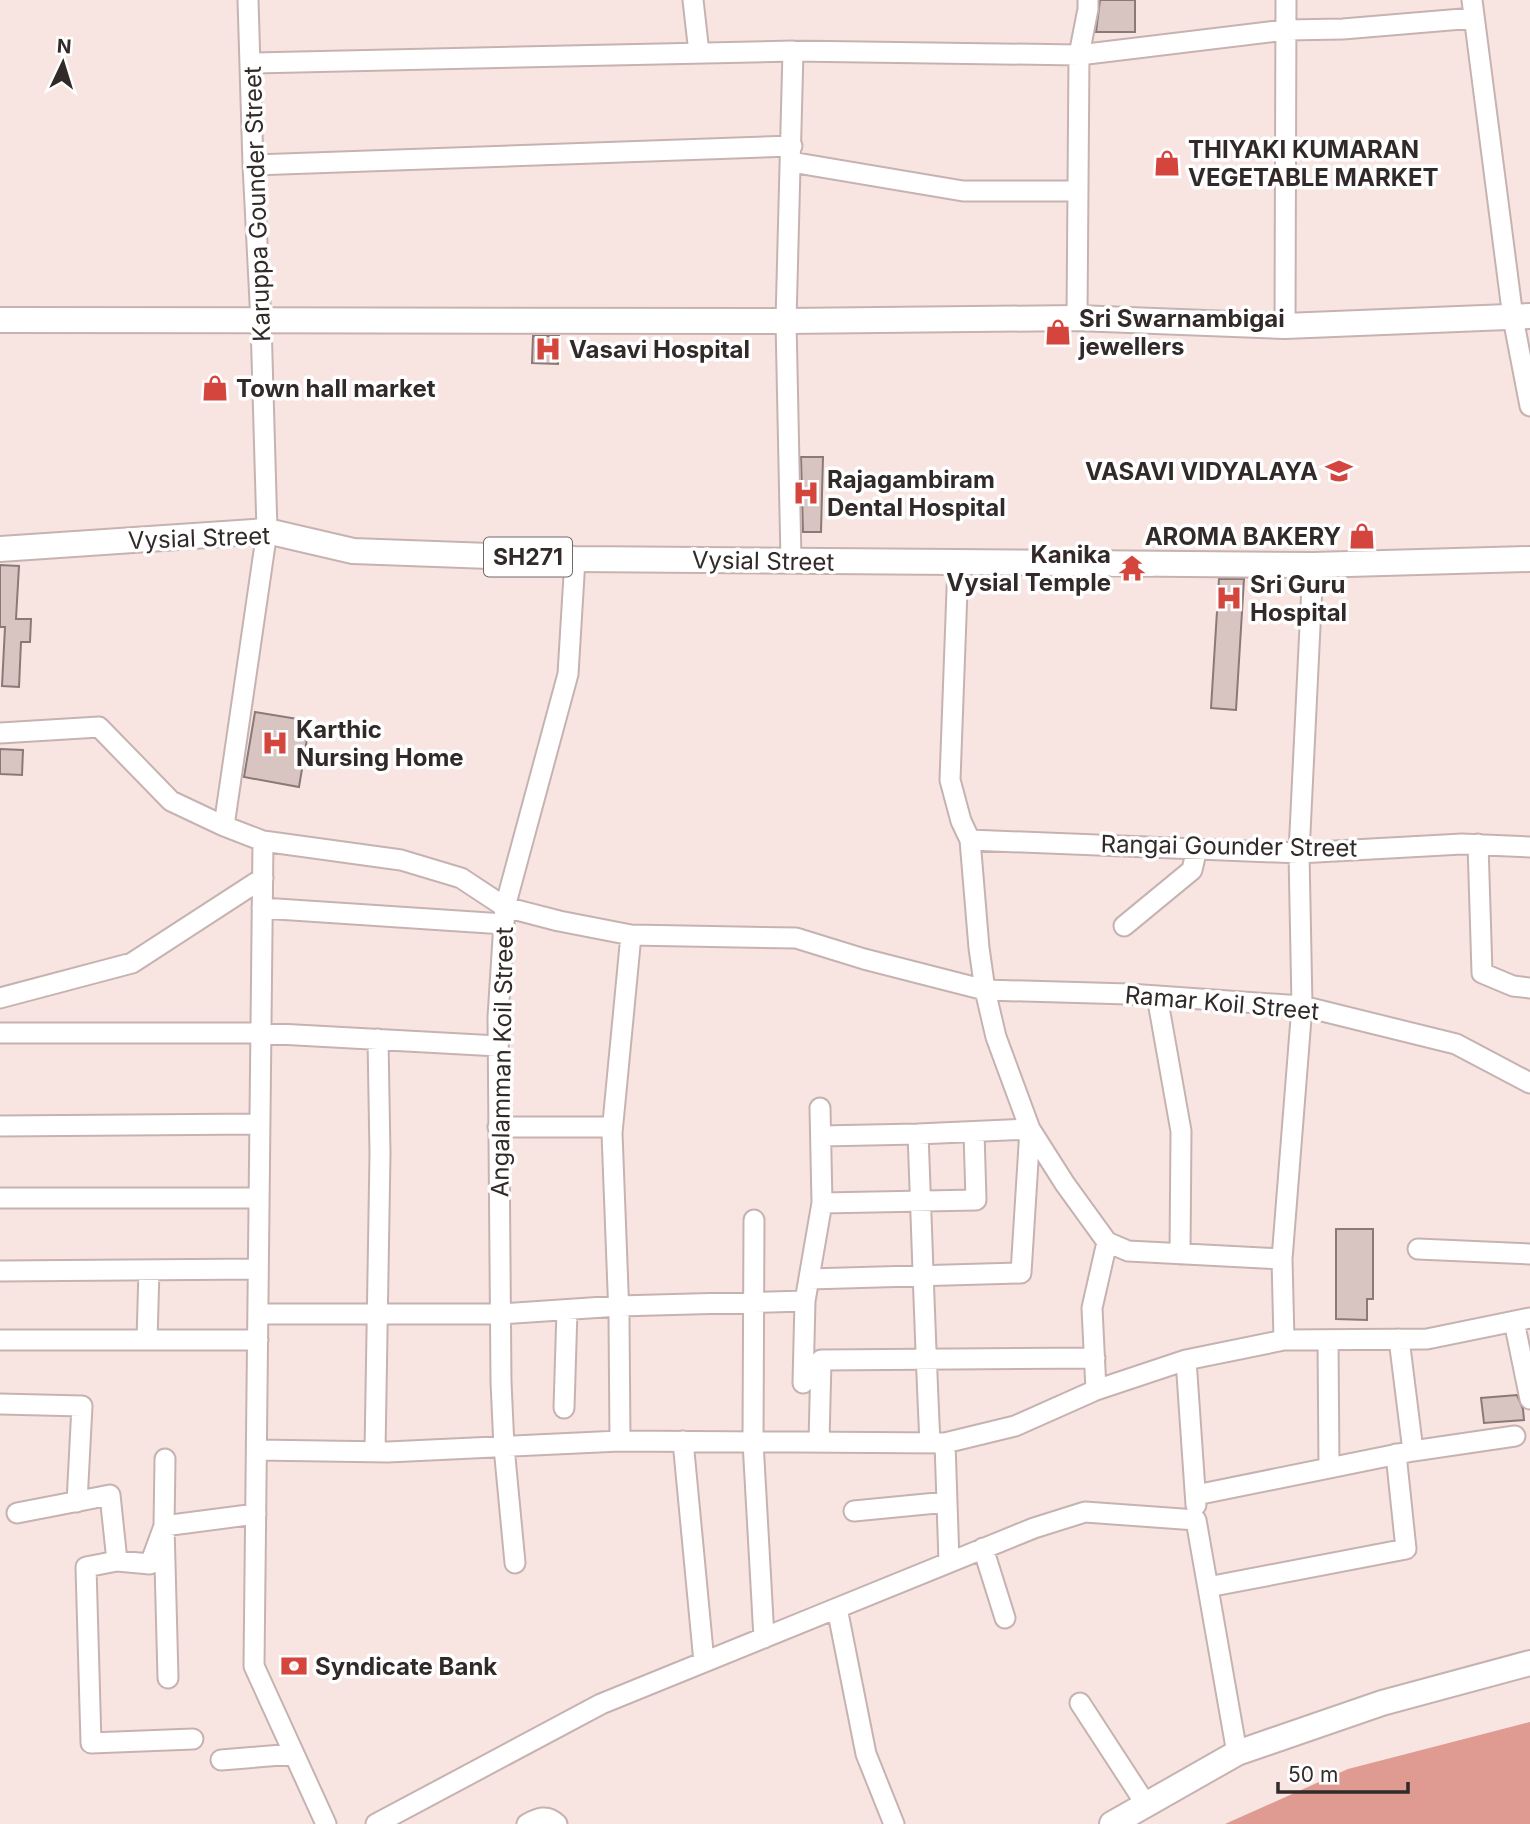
<svg xmlns="http://www.w3.org/2000/svg" width="1530" height="1824" font-family="Inter,sans-serif">
<style>
.water{fill:#df9a92}
.building{fill:#d8c5c2;stroke:#8a7976;stroke-width:2}
.lines{fill:none;stroke-linecap:round;stroke-linejoin:round}
.minor-casing{stroke:#c6b3b1;stroke-width:23}
.major-casing{stroke:#c6b3b1;stroke-width:28}
.minor{stroke:#fff;stroke-width:19}
.major{stroke:#fff;stroke-width:24}
.labels{text-anchor:middle;dominant-baseline:central;stroke-width:7;stroke-linejoin:round;paint-order:stroke}
.shield{fill:#fff;stroke:#6f6a69;stroke-width:2}
.shield-label{font-size:23px;font-weight:bold;fill:#312a29}
.poi-label{font-size:24px;font-weight:bold;fill:#312a29;stroke:#fff;text-anchor:start}
.street-label{font-size:24px;fill:#312a29;stroke:#fff}
</style>
<rect width="100%" height="100%" fill="#f8e5e2"/>
<!-- water -->
<path class="water" d="M1530,1722V1824H1225L1348,1769Z"/>
<!-- building -->
<path class="building" d="M1100,0H1135V32H1096Z
M533,336H559L558,364L532,363Z
M801,457H823L821,532H803Z
M0,565L19,566L16,619H31L30,642H21L19,687L2,686L5,627H0Z
M1219,579H1244L1236,710L1211,708Z
M255,712L310,721L299,787L244,777Z
M0,749L23,750L22,775L0,774Z
M1336,1229H1373V1299H1367V1320L1336,1319Z
M1517,1395L1523,1409L1524,1420L1484,1423L1481,1398Z"/>
<g class="lines">
<!-- minor casing -->
<g class="minor-casing">
<path id="minor" d="M693,0L699,53
M1472,0L1513,318L1530,406
M251,63L793,51L1079,55L1286,30L1343,29L1474,18
M791,162L963,191H1078
M253,165L792,146
M1077,318L1079,55L1088,9V0
M1285,326L1286,0
M791,561L786,321L793,51
M958,563L950,780L961,821L970,840L979,948L985,990L996,1037L1030,1129L1065,1184L1107,1242L1128,1251L1282,1259
M1313,565L1299,853L1302,1006L1282,1259L1284,1340L1427,1339L1530,1318
M0,733L99,727L171,801L224,826L263,841L401,860L461,878L505,907L559,921L631,935L796,938L864,959L985,990L1129,994L1302,1006L1456,1044L1530,1083
M224,826L267,531L261,322L253,165L248,0
M970,840L1299,853L1462,844L1530,847
M263,841L254,1666L326,1824
M1478,844L1482,973L1513,986L1530,988
M262,908L504,924
M1124,926L1192,870L1197,848
M1157,996L1181,1131L1180,1254
M0,998L132,963L263,878
M0,1033H260L498,1046
M0,1126L259,1124
M498,1127H612
M821,1136L918,1134
M0,1198H259
M822,1203L976,1200L974,1132
M754,1220L753,1442L764,1638
M1418,1249L1530,1254
M0,1271L258,1269
M809,1279L1021,1273L1030,1129L918,1134C922,1237 925,1340 930,1443
M258,1314H501L619,1306L805,1301
M1514,1321L1530,1399
M0,1340H258
M147,1340L149,1270
M1328,1340L1329,1468
M1186,1360L1196,1505
M803,1383L805,1301L822,1203L820,1108
M1096,1390L1092,1308L1107,1242
M0,1404L82,1406L77,1502
M564,1408L567,1310
M620,1441L619,1316L612,1133L631,935
M683,1441L704,1662
M819,1442L821,1360L1095,1358
M945,1443L949,1562
M257,1450L388,1452L620,1441L945,1443L1015,1426L1096,1390L1186,1360L1284,1340
M1413,1451L1515,1436
M375,1452L380,1154L378,1039
M165,1459L164,1526L168,1678
M1196,1495L1413,1451L1399,1339
M854,1511L947,1502
M17,1513L110,1495L117,1561L150,1564L164,1526L256,1514
M983,1548L1005,1618
M117,1561L86,1567L91,1743L193,1739
M515,1563L504,1447L501,1382L498,1017L505,907L568,674L575,559
M1208,1587L1406,1549L1396,1454
M837,1608L866,1754L894,1824
M1080,1703L1147,1806
M221,1760L294,1754
M376,1824L601,1704L1034,1528L1085,1512L1196,1520L1237,1753
M527,1824C538,1818 547,1814 557,1824"/>
</g>
<!-- major casing -->
<g class="major-casing">
<path id="major" d="M0,320L786,321L1077,318L1285,326L1530,316
M0,549L267,531L353,551L575,559L1313,565L1530,559
M1112,1824L1237,1753L1382,1703L1530,1663"/>
</g>
<!-- minor -->
<use href="#minor" class="minor"/>
<!-- major -->
<use href="#major" class="major"/>
</g>
<!-- icons -->
<defs>
<g id="shop-bare" transform="scale(2.1)"><path d="M-5-2.5h2.3a2.7 3.5 0 0 1 5.4 0H5L5.5 6h-11ZM-1.5-2.5h3a1.5 2.3 0 0 0-3 0Z" fill="#d4453e" stroke="#fff" stroke-width="2.5" paint-order="stroke"/></g>
<g id="hospital-bare" transform="scale(2.1)"><path d="M-5-5h3v3.5h4V-5h3V5h-3V1.5h-4V5h-3Z" fill="#d4453e" stroke="#fff" stroke-width="2.5" paint-order="stroke"/></g>
<g id="school-bare" transform="scale(2.1)"><path d="M0-5L7-2L0 1L-7-2ZM-4 1L0 2.5L4 1V4Q0 6-4 4Z" fill="#d4453e" stroke="#fff" stroke-width="2.5" paint-order="stroke"/></g>
<g id="temple-bare" transform="scale(2.1)"><path d="M0-6L5-2H3V0L6.5 2.5H4V6H1.5V3h-3V6H-4V2.5H-6.5L-3 0V-2H-5Z" fill="#d4453e" stroke="#fff" stroke-width="2.5" paint-order="stroke"/></g>
<g id="bank-bare" transform="scale(2.1)"><path d="M-6-4H6V4H-6ZM0-2.3a2.3 2.3 0 1 0 0 4.6a2.3 2.3 0 1 0 0-4.6Z" fill="#d4453e" stroke="#fff" stroke-width="2.5" paint-order="stroke"/></g>
</defs>
<g fill-rule="evenodd">
<use href="#shop-bare" x="1167" y="163"/>
<use href="#shop-bare" x="1058" y="332"/>
<use href="#hospital-bare" x="548" y="349"/>
<use href="#shop-bare" x="215" y="388"/>
<use href="#school-bare" x="1339" y="471"/>
<use href="#hospital-bare" x="806" y="493"/>
<use href="#shop-bare" x="1362" y="536"/>
<use href="#temple-bare" x="1132" y="568"/>
<use href="#hospital-bare" x="1229" y="598"/>
<use href="#hospital-bare" x="275" y="743"/>
<use href="#bank-bare" x="294" y="1666"/>
</g>
<g class="labels">
<!-- shield labels -->
<rect class="shield" x="484" y="537.5" width="88" height="39" rx="5"/>
<g class="shield-label">
<text x="528" y="557">SH271</text>
</g>
<!-- poi labels -->
<g class="poi-label">
<text x="1188" y="149">THIYAKI KUMARAN<tspan x="1188" dy="28">VEGETABLE MARKET</tspan></text>
<text x="1079" y="318">Sri Swarnambigai<tspan x="1079" dy="28">jewellers</tspan></text>
<text x="569" y="349">Vasavi Hospital</text>
<text x="236" y="388">Town hall market</text>
<text x="1318" y="471" text-anchor="end">VASAVI VIDYALAYA</text>
<text x="827" y="479">Rajagambiram<tspan x="827" dy="28">Dental Hospital</tspan></text>
<text x="1341" y="536" text-anchor="end">AROMA BAKERY</text>
<text x="1111" y="554" text-anchor="end">Kanika<tspan x="1111" dy="28">Vysial Temple</tspan></text>
<text x="1250" y="584">Sri Guru<tspan x="1250" dy="28">Hospital</tspan></text>
<text x="296" y="729">Karthic<tspan x="296" dy="28">Nursing Home</tspan></text>
<text x="315" y="1666">Syndicate Bank</text>
</g>
<!-- street labels -->
<g class="street-label">
<text transform="translate(257 204) rotate(-92)">Karuppa Gounder Street</text>
<text transform="translate(199 538) rotate(-2)">Vysial Street</text>
<text transform="translate(763 561) rotate(1)">Vysial Street</text>
<text transform="translate(1229 846) rotate(1)">Rangai Gounder Street</text>
<text transform="translate(1222 1003) rotate(5)">Ramar Koil Street</text>
<text transform="translate(502 1062) rotate(-89)">Angalamman Koil Street</text>
</g>
</g>
<!-- north arrow -->
<g transform="translate(63 63) rotate(4)" stroke="#ffffff" stroke-width="5" paint-order="stroke">
<path d="M0-5L12 26L0 18L-12 26Z" fill="#312a29"/>
<text y="-10" font-size="19" font-weight="bold" text-anchor="middle" fill="#312a29">N</text>
</g>
<!-- scale -->
<path d="M1278 1782v10h130v-10" fill="none" stroke="#312a29" stroke-width="3.5"/>
<text x="1288" y="1782" font-size="21" fill="#312a29" stroke="#ffffff" stroke-width="5" paint-order="stroke">50 m</text>
</svg>
